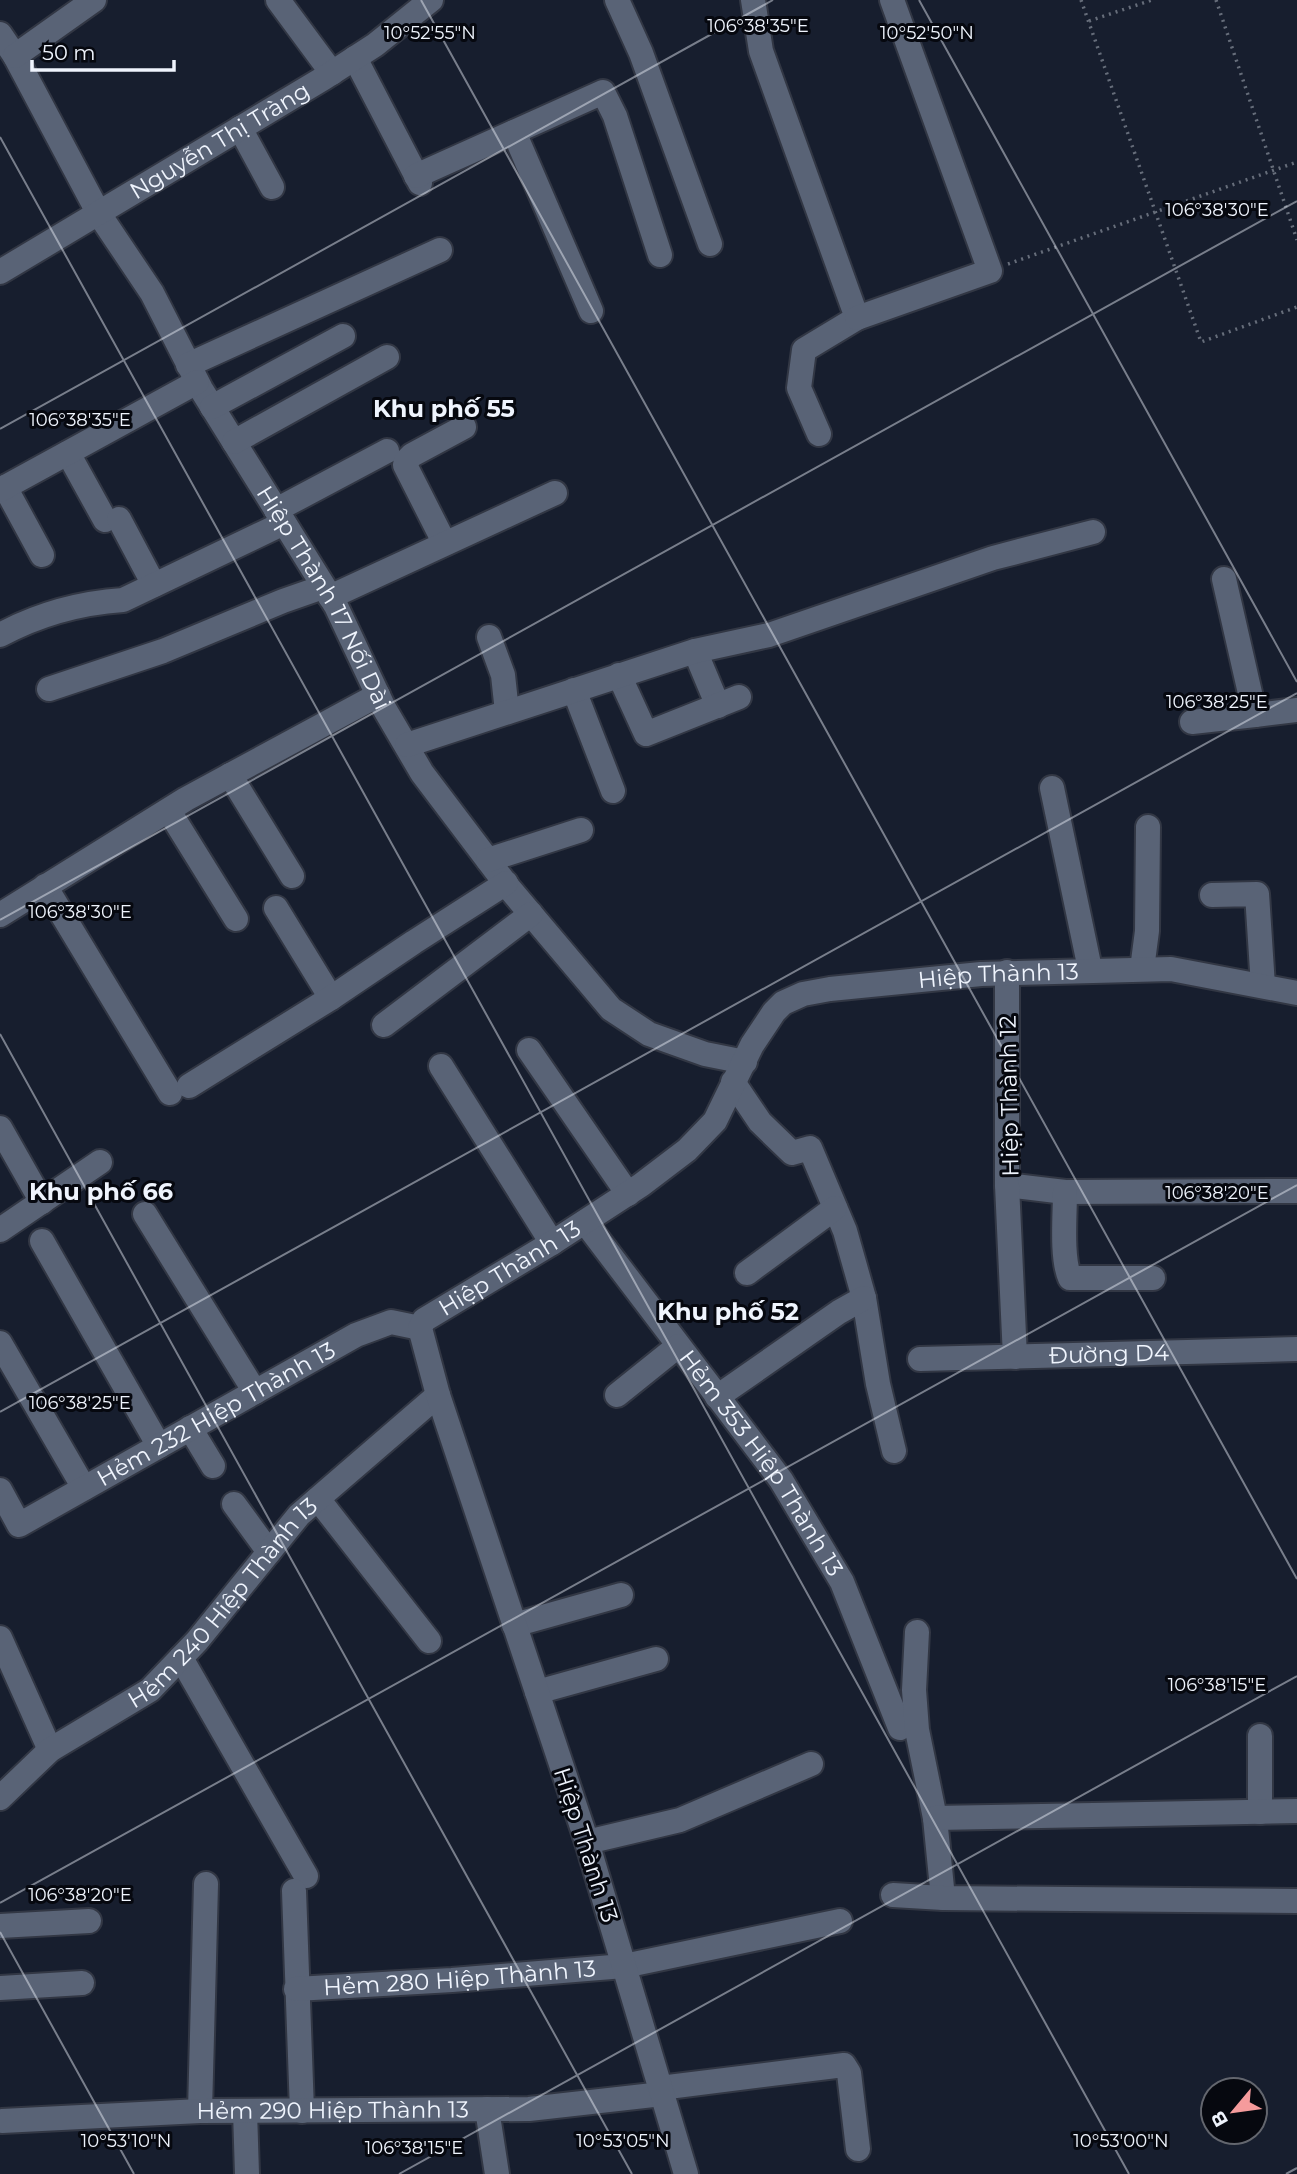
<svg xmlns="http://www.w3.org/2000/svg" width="1297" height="2174" font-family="Montserrat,sans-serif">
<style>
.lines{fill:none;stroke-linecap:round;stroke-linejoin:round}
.minor-casing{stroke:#323744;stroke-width:28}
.path{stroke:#666d7a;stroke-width:3.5;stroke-dasharray:2 5;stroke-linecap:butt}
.minor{stroke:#596376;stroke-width:24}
.ticks{fill:none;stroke:#eff4fd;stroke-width:2;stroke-opacity:0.45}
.labels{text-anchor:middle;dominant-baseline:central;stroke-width:6;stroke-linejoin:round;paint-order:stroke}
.street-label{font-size:23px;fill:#eff4fd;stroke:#06080f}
.neighbourhood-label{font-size:24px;font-weight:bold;fill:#eff4fd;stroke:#06080f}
.ticks-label{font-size:18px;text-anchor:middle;fill:#eff4fd;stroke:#06080f;stroke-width:6;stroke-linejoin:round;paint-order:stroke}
</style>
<rect width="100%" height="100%" fill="#171e2e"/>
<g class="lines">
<!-- minor casing -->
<g class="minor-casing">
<g id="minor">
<path d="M278,0L332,73"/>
<path d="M617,0L641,53L710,244"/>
<path d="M753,0L761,51L857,318L804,350L799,388L819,434"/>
<path id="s1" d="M0,34L15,56L99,214L152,293L201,389L336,606L384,708L422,773L509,888L611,1009L649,1034L705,1054L745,1062"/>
<path d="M15,56L94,0"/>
<path d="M355,58L420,183"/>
<path d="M240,128L272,187"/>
<path d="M514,132L591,311"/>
<path d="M416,176L603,92L615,116L660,255"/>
<path id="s2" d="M0,272L324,78L375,45L431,0"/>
<path d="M857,318L990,271L892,0"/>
<path d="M188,365L440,250"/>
<path d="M212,407L343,336"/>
<path d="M234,442L387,357"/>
<path d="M68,453L105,520"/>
<path d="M5,487L42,555"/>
<path d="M0,490L197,382"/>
<path d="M276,510L387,451"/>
<path d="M119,519L154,585"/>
<path d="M444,542L405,465L406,461L412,455L464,427"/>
<path d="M1224,579L1255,715L1297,710"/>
<path d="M330,597L555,493"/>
<path d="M0,635C39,614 79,603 123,600L284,523"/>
<path d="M489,637L503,675L507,712"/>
<path d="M695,651L718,706"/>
<path d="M619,675L646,734L739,697"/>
<path d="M49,689L163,651L283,601L323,587"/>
<path d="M574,690L613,791"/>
<path d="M1192,722L1255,715"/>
<path d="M407,745L695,651L769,635L993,558L1093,532"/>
<path d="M230,775L292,876"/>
<path d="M1052,788L1090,969"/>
<path d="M169,811L236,919"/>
<path d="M488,860L581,830"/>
<path d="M45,886L170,1093"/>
<path d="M1212,895L1257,894L1263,986"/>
<path d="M276,908L331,998"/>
<path d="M0,915L186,799L378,695"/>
<path d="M1142,969L1147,931L1148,827"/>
<path d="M1007,972V1185L1065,1192L1297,1191"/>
<path d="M384,1025L531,914"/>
<path d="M529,1050L628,1194"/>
<path d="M441,1066L552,1243"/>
<path d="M733,1082L760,1122L792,1153L810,1148L845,1231L864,1298L878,1384L894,1451"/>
<path d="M189,1086L331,998L414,942L506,883"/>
<path d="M0,1128L42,1202"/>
<path d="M1007,1185L1015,1357"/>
<path d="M1065,1192C1065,1215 1061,1258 1070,1278H1153"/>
<path d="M145,1214L255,1392"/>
<path id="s3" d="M585,1222L781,1480L842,1582L900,1728"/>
<path d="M0,1230L100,1162"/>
<path d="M42,1241L159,1446"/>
<path d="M747,1273L835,1208"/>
<path d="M0,1343L84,1488"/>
<path id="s4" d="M920,1359L1297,1349"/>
<path d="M617,1395L678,1346"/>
<path d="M717,1397L839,1312L864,1298"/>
<path d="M190,1428L213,1466"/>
<path id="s5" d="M0,1490L19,1525L356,1335L391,1322L420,1328"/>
<path d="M318,1499L429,1641"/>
<path d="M234,1504L269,1552"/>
<path d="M514,1625L621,1595"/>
<path d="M917,1632L914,1690L917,1730L935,1818L943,1898"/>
<path d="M0,1638L50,1750"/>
<path d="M181,1658L306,1876"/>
<path d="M537,1692L656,1659"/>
<path id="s6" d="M0,1798L50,1750L150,1690L197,1641L299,1515L438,1395"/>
<path d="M1260,1812V1736"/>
<path d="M935,1818L1297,1811"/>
<path d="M587,1842L680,1820L811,1764"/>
<path d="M294,1891L302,2111"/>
<path d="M893,1895L943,1898L1297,1901"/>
<path d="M0,1926L89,1921"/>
<path d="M0,1988L82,1983"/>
<path id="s7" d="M296,1989L452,1980L624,1966L840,1921"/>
<path d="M660,2088L844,2065L849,2073L858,2149"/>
<path d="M487,2109L497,2174"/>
<path d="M200,2111L206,1884"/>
<path d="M245,2111L247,2174"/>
<path id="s8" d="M2,2121L200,2111L529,2109L662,2094"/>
<path id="s9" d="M686,2174L587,1842L438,1395L420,1328L424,1320L552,1243L641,1185L687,1150L715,1121L752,1045L774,1012L783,1003L803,994L830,989L981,974L1171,969L1297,993"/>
</g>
</g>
<!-- path -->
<path class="path" d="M1081,0L1201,342L1297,307
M1216,0L1297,240
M1089,21L1152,0
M1008,264L1297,162"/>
<!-- minor -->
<use href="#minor" class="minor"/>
</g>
<!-- ticks -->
<path class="ticks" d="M421,0L1297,1579M919,0L1297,682M0,137L1129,2174M0,429L773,0M0,920L1297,201M0,1034L632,2174M0,1412L1297,693M0,1903L1297,1185M0,1932L134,2174M399,2174L1297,1676M1286,2174L1297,2168"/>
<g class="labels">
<!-- street labels -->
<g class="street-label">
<text stroke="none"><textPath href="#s2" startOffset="256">Nguyễn Thị Tràng</textPath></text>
<text stroke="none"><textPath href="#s1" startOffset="651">Hiệp Thành 17 Nối Dài</textPath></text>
<text stroke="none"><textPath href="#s9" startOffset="1605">Hiệp Thành 13</textPath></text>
<text transform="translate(1009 1096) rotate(-91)">Hiệp Thành 12</text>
<text stroke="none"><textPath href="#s9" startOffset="996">Hiệp Thành 13</textPath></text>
<text stroke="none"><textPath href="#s4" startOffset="189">Đường D4</textPath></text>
<text stroke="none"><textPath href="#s5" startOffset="266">Hẻm 232 Hiệp Thành 13</textPath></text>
<text stroke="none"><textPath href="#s3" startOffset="299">Hẻm 353 Hiệp Thành 13</textPath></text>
<text stroke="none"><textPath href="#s6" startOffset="299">Hẻm 240 Hiệp Thành 13</textPath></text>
<text transform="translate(586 1845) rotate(72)">Hiệp Thành 13</text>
<text stroke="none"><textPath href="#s7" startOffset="164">Hẻm 280 Hiệp Thành 13</textPath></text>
<text stroke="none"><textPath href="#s8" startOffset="331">Hẻm 290 Hiệp Thành 13</textPath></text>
</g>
<!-- neighbourhood labels -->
<g class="neighbourhood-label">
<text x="444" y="408">Khu phố 55</text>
<text x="101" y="1191">Khu phố 66</text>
<text x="728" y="1311">Khu phố 52</text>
</g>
</g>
<g class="ticks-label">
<text x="758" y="32">106°38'35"E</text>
<text x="430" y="39">10°52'55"N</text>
<text x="927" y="39">10°52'50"N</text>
<text x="1217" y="216">106°38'30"E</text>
<text x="80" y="426">106°38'35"E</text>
<text x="1217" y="708">106°38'25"E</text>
<text x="80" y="918">106°38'30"E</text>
<text x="1217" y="1199">106°38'20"E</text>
<text x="80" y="1409">106°38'25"E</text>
<text x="1217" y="1691">106°38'15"E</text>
<text x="80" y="1901">106°38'20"E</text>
<text x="126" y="2147">10°53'10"N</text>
<text x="623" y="2147">10°53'05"N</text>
<text x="1121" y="2147">10°53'00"N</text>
<text x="414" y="2154">106°38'15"E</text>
</g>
<!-- north arrow -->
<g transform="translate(1234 2111) rotate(241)"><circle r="33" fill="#06080f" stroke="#63666e" stroke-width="2"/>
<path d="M0-5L12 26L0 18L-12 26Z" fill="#f59b9c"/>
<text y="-10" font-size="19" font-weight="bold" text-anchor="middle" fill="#eff4fd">B</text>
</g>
<!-- scale -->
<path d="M32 60v10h142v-10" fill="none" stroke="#eff4fd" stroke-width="3.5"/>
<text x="42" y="60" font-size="21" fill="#eff4fd" stroke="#06080f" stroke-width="5" paint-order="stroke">50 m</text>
</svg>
